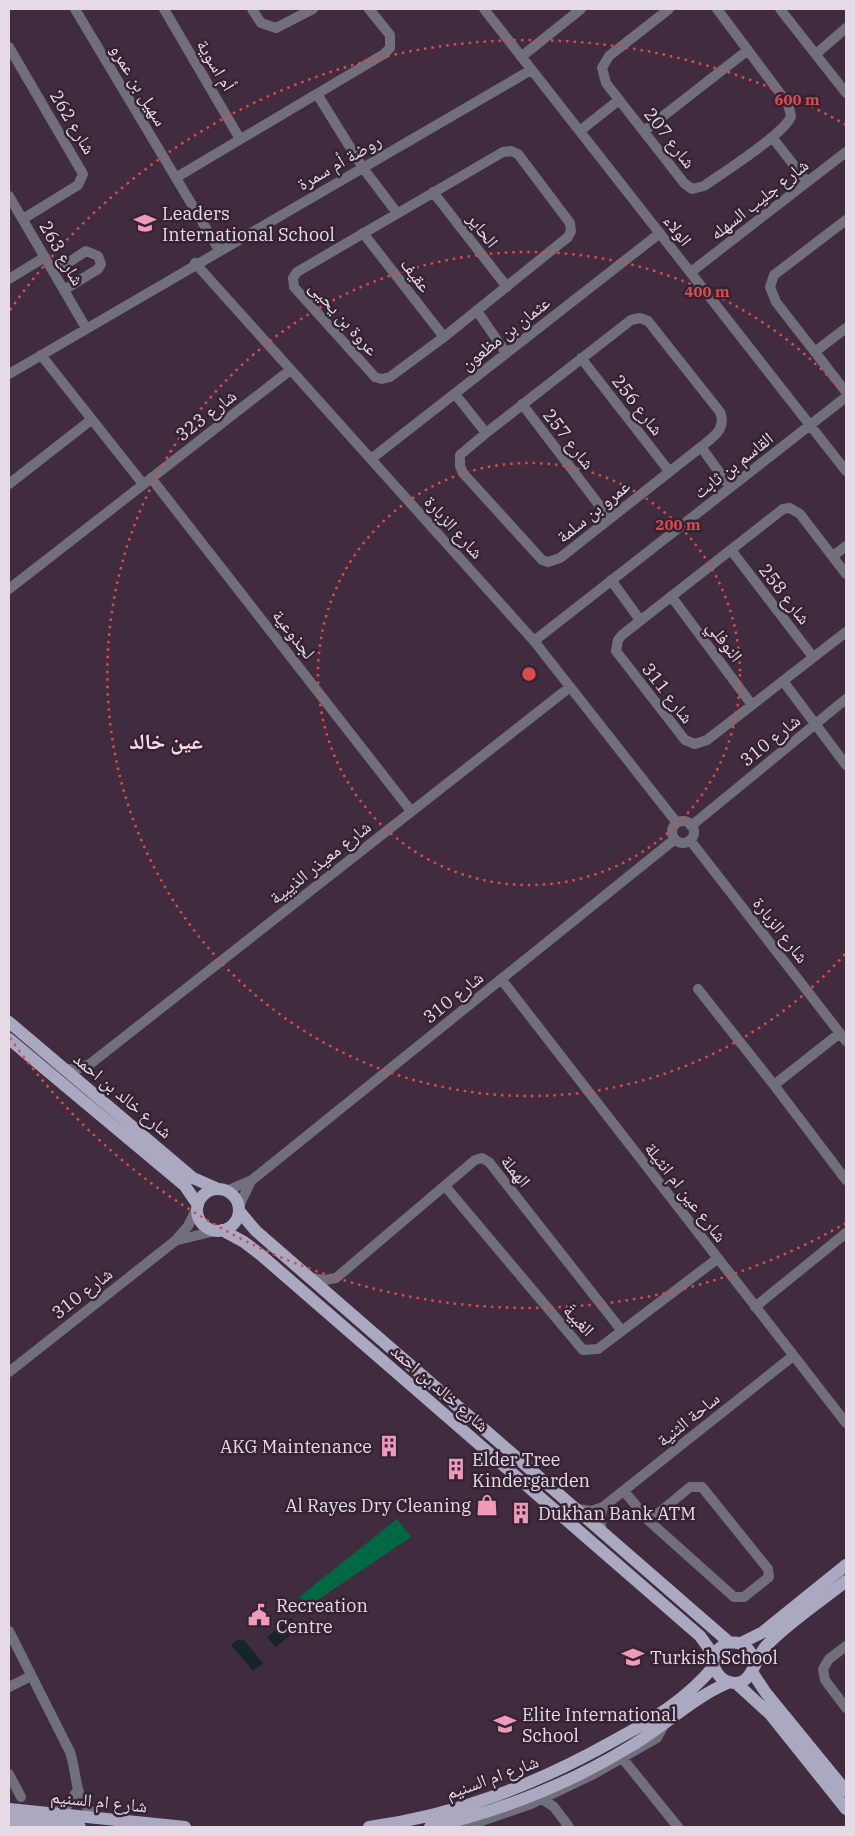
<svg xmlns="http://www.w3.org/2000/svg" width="855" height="1836" font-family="'IBM Plex Serif','Noto Naskh Arabic',serif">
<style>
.green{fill:#006943}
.water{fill:#142628}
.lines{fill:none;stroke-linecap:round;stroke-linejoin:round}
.minor{stroke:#706f7b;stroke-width:10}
.major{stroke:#aba9c2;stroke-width:12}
.ring{fill:none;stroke:#d94c4e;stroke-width:2.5;stroke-dasharray:2.5 5}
.labels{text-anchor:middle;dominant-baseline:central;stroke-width:5;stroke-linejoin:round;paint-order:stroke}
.street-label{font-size:18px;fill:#e6dae5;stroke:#352233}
.poi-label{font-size:18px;fill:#e6dae5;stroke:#352233;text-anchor:start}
.district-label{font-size:22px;font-weight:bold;fill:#fad8e2;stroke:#352233}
.centre{fill:#d94c4e;stroke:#352233;stroke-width:2.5}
.ring-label{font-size:15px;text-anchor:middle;font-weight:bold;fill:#d94c4e;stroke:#352233;stroke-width:5;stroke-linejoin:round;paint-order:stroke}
</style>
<rect width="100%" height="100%" fill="#402c3e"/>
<!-- green -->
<path class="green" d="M397,1519L411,1537L307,1607L299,1597Z"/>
<!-- water -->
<path class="water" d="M291,1618L299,1629L275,1647L267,1637Z
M239,1639L241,1641L243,1639L263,1663L253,1671L231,1645Z"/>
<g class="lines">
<!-- minor -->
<path class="minor" d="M75,9L219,250
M164,9L240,139
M252,9L261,23L276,28L313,9
M484,9L846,471
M669,9L609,56L602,68L606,83L684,183L692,189L704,186C721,174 786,133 791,116L788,104L717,9
M780,9L846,93
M9,47L83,174L78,185L23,219
M816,54L846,28
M521,57L581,9
M317,94L363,168L397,213
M581,130L619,100
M644,131L748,50
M772,137L807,182
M511,151L518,154L570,223L571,231L568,237L444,337L390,377L382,379L375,377L294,287L293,278L297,272L503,152Z
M177,177L384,54L390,48V35L369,9
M433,192L507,287
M9,196L86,328
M846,220L774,275L770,287L776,302L846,392
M363,233L444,337
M195,263L534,641L677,823
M54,272L86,251L98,256L101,264L98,269L64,290
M691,272L846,152
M9,279L45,257
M477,311L506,353
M640,318L648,321L720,412C727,429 713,437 701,447L560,558L548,562L542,560L463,473L460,466V455L486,433L631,320Z
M816,351L846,328
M41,355L143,484
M581,358L669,471
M9,374L531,70
M455,394L486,433
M522,404L609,518
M701,447L730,487
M371,459L660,233
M151,478L411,811
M9,484L91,420
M731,550L813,657
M833,556L846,546
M846,574L800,514L790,508L783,509L622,635L618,640L616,651L685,740L695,744L707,740L846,632
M611,580L640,620
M9,589L289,371
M671,596L752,705
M534,641L846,397
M783,681L846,765
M672 832a11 11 0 1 1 22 0a11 11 0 1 1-22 0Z
M691,826L846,699
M690,840L846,1041
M501,979L846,1423
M698,989L774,1085
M840,1033L774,1085L846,1180
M64,1069H77L90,1064L570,687
M445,1186L583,1350L598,1349L717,1259
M226,1191L252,1180L675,839
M238,1208L251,1181
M178,1240L215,1231
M310,1278L325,1280L336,1278L475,1160L482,1158L489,1162L622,1331
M755,1307L846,1233
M9,1372L175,1241L188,1226L197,1208
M624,1491L649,1521L734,1597H744L769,1577L768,1569L702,1487H690L649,1521
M578,1509L591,1511L603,1507L793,1356
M602,1531L600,1519L603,1507
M9,1631L70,1752C79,1779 72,1800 99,1818
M846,1646L829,1659L823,1669L825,1680L846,1708
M9,1687L31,1676
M623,1759L678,1827
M9,1774L21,1797
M542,1799L554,1807L569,1827
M53,1813L67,1806L77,1791
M464,1827L531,1804L594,1774L657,1738L665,1723"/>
<!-- major -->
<path class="major" d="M9,1022L193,1178L218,1189
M9,1039L185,1186L198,1205
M197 1210a21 21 0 1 1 42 0a21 21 0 1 1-42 0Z
M239,1211L256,1231L730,1643
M222,1230L244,1242L261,1255L700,1636L710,1650L714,1661
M741,1643L763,1632L846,1565
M754,1663C750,1633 712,1638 714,1665C716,1678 731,1687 743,1681C753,1676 757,1656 766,1646C789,1622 820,1602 846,1581
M752,1672L766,1693L846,1791
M736,1683L770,1714L846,1809
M9,1809L185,1827
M9,1820L80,1827
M369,1827C458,1815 537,1784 615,1740C652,1720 687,1699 714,1666
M430,1827C501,1811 569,1784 631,1746C665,1726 693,1697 730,1682"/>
</g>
<!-- distance rings -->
<g class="ring">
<circle cx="529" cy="674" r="211"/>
<path d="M845 954A422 422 0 1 1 845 394"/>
<path d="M846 1223A634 634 0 0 1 10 1038M10 310A634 634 0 0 1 846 125"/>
</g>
<!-- icons -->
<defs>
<g id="school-bare" transform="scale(1.725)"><path d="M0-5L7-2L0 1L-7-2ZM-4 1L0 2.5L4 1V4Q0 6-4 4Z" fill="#ef9ab8" stroke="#352233" stroke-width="2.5" paint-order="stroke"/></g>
<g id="building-bare" transform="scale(1.725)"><path d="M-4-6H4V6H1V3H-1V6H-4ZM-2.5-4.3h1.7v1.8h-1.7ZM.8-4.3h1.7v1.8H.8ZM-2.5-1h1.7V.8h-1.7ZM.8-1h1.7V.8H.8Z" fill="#ef9ab8" stroke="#352233" stroke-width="2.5" paint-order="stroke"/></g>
<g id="shop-bare" transform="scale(1.725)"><path d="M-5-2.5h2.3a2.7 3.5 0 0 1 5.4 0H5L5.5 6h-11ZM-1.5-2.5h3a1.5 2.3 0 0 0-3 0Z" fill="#ef9ab8" stroke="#352233" stroke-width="2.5" paint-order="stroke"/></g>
<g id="civic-bare" transform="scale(1.725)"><path d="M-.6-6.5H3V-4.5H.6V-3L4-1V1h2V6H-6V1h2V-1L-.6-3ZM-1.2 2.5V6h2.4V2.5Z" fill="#ef9ab8" stroke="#352233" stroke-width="2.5" paint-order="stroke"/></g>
</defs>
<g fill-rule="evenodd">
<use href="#school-bare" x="145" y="223"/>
<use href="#building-bare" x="389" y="1446"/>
<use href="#building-bare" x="456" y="1469"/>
<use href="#shop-bare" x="487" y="1505"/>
<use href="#building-bare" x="521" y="1513"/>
<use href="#civic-bare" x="259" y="1615"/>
<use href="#school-bare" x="633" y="1657"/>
<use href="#school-bare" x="505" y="1724"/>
</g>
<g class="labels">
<!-- street labels -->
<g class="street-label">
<text transform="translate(216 65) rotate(59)">أم اسوية</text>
<text transform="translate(139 85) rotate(59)">سهيل بن عمرو</text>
<text transform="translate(73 122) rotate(59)">شارع 262</text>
<text transform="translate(670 138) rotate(52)">شارع 207</text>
<text transform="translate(339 162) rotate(-30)">روضة أم سمرة</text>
<text transform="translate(759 199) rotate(-38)">شارع جليب السهله</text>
<text transform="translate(483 230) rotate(52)">الحاير</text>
<text transform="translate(678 230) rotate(52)">الولاء</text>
<text transform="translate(62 253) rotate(60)">شارع 263</text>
<text transform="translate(416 275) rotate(52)">عقيف</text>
<text transform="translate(344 318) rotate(48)">عروة بن يحيى</text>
<text transform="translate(505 333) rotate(-38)">عثمان بن مظعون</text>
<text transform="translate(638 405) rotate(52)">شارع 256</text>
<text transform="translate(206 415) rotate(-38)">شارع 323</text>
<text transform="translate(569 439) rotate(52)">شارع 257</text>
<text transform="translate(733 465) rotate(-38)">القاسم بن ثابت</text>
<text transform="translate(593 511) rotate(-39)">عمرو بن سلمة</text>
<text transform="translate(454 527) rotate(48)">شارع الزبارة</text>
<text transform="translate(785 594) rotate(52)">شارع 258</text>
<text transform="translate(294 634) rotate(52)">لجذوعية</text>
<text transform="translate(725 641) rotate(53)">النوفلي</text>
<text transform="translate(668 693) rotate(52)">شارع 311</text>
<text transform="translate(770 740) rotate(-39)">شارع 310</text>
<text transform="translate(320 862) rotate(-38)">شارع معيذر الذيبية</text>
<text transform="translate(781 930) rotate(52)">شارع الزبارة</text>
<text transform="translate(453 997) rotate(-39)">شارع 310</text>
<text transform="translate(123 1095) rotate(40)">شارع خالد بن احمد</text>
<text transform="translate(516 1171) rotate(51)">الهملة</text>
<text transform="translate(686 1192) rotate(52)">شارع عين ام انثيلة</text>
<text transform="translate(82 1293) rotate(-38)">شارع 310</text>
<text transform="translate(579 1320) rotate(47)">الغبيةّ</text>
<text transform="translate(440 1388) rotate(41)">شارع خالد بن احمد</text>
<text transform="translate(688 1419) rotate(-39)">ساحة الثنية</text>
<text transform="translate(492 1777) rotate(-20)">شارع ام السنيم</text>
<text transform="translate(99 1801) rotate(6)">شارع ام السنيم</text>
</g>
<!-- poi labels -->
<g class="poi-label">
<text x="162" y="213">Leaders<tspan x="162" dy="21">International School</tspan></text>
<text x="372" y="1446" text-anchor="end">AKG Maintenance</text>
<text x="472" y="1459">Elder Tree<tspan x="472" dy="21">Kindergarden</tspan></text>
<text x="471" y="1505" text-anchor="end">Al Rayes Dry Cleaning</text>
<text x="538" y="1513">Dukhan Bank ATM</text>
<text x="276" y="1605">Recreation<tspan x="276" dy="21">Centre</tspan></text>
<text x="650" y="1657">Turkish School</text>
<text x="522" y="1714">Elite International<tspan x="522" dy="21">School</tspan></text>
</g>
<!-- district labels -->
<g class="district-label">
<text x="166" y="740">عين خالد</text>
</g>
</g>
<circle cx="529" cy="674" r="8" class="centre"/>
<g class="ring-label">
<text x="797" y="105">600 m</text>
<text x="707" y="297">400 m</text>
<text x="678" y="530">200 m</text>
</g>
<!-- border -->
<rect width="855" height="1836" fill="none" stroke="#e6dae5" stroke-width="20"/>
</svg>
